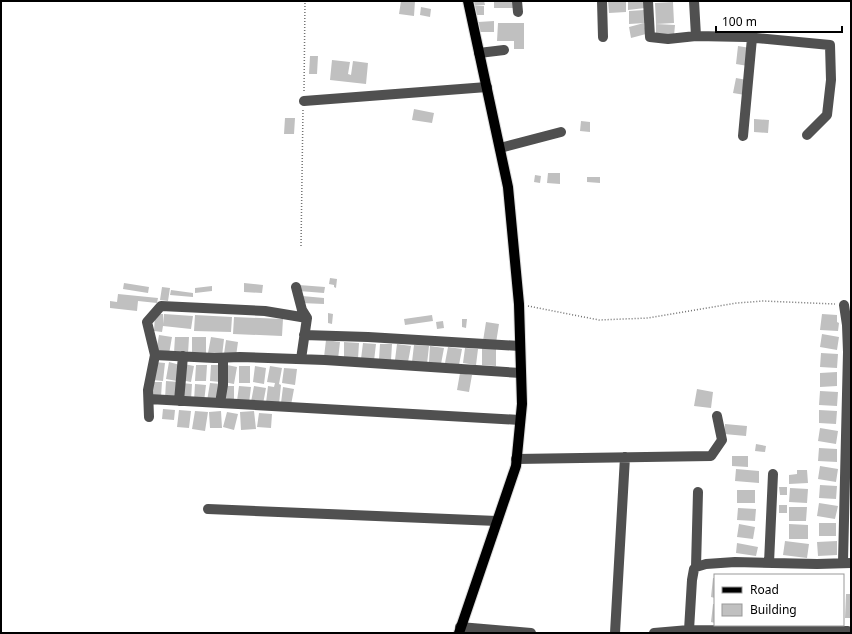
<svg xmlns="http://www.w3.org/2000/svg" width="852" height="634" font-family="'Noto Sans',sans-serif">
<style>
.building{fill:#c0c0c0}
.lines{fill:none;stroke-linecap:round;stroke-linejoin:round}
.major-casing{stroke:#dbdbdb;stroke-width:12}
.path{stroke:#727272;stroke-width:1.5;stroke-dasharray:1 2;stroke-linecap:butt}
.minor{stroke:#505050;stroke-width:10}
.major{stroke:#000;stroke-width:10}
</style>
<rect width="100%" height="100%" fill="#fff"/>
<!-- building -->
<path class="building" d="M401,1H415L414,16L399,14Z
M472,1H484L485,5L472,6Z
M494,1H513V8H494Z
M608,1H626V12L609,13Z
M628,1H644L645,8L628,10Z
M673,2L674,23L656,24L655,3Z
M471,6H484V15H471Z
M421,7L431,9L430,17L420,15Z
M644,10L645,23L629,24V11Z
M494,21V32H479L478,22Z
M498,23H524V49H514V41H497Z
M644,23L646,34L631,38L629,27Z
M656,24L675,25L674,36L656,35Z
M738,46L750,48L748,66L736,64Z
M310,56H318L317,74H309Z
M332,60L350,62L348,74L351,75L353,61L368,63L366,84L330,80Z
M736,78L747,80L745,95L733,93Z
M414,109L434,113L432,123L412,120Z
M285,118H295L294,134H284Z
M754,119L769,120L768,133L754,132Z
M581,121L590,122V132L580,131Z
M548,173H560V184L547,183Z
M535,175L541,176L540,183L534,182Z
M587,177H600V183L587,182Z
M330,278L337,279L336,288L334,287V285L329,284Z
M124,283L149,287L148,293L123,289Z
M244,283L263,285L262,293L244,292Z
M299,285L325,287L324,293L299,291Z
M212,286V291L195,293V288Z
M162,287L170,288L168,301L160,300Z
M171,290L193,293V297L170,295Z
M118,294L158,298L157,303L138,301L137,311L110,308V301L117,302Z
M302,296L324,298V304L301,303Z
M328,313L333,314L332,324L328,323Z
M155,314H163V324L164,314L193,316L191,329L163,326L162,332L154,331Z
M822,314L837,315V322L839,323L838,331L820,330Z
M195,315L232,317L231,332L194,331Z
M432,315L433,321L405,325L404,319Z
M234,317L283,319L282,336L233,334Z
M462,319H467L466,328L462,327Z
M443,321L444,328L437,329L436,322Z
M486,322L499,324L496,343L483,341Z
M822,334L839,337L837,350L820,347Z
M159,335L172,337L169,354L156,352Z
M175,337H189L188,354L174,353Z
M192,337H206V354H192Z
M211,337L224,339L222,356L208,353Z
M226,340L238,342L236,356L224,354Z
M326,340L340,342L338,359L324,357Z
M344,342L359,343L358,359H344Z
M363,343L376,344L374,361L361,359Z
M380,344H392L391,360H379Z
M397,344L411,346L408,362L395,360Z
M414,345L429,346L427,364L412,362Z
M430,346L444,348L441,364L429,362Z
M448,347L462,349L459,365L445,363Z
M465,348L478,349L476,365L463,363Z
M482,348H496V366L482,365Z
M821,353L838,354L837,368L820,367Z
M154,362L165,363L163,381L152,380Z
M169,362L180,365L177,381L166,379Z
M184,364L194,366L191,382L181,380Z
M196,365H207L206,381H195Z
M211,365H222L220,382L210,381Z
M227,365L237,367L234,384L224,382Z
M239,366H250V383H239Z
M255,366L266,368L264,384L253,382Z
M270,366L282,368L279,384L281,385L279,404L266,403L268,386L274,387L275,383L267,382Z
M284,368L297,369L295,385L282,383Z
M837,372V386L820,387V373Z
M460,373L472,375L469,392L457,390Z
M166,381L179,382L178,400L165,399Z
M151,382H162L161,397L150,396Z
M181,383L192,384L191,400L180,399Z
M210,383L221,384L219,403L207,401Z
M195,384L206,385L204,402L194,401Z
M224,386H234V403H223Z
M239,386L251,387L249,403L237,401Z
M254,386L266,388L263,404L251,402Z
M283,387L294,389L291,405L281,403Z
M697,389L713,392L711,408L694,406Z
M820,391L838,392L837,406L819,405Z
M163,409L175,410L174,420L162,419Z
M179,410L191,411L189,428L177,427Z
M819,410L837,411L836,424L819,423Z
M195,411L208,412L205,431L192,429Z
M221,411L222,428H210L209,412Z
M254,411L256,429L241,430L240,412Z
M227,412L238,414L234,430L223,427Z
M259,413L272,414L271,428L257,427Z
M725,424L747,426L746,436L724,434Z
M820,428L838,431L836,444L818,441Z
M756,444L766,446L765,452L755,451Z
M819,448L837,449V462L818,461Z
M732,456H748V467L732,466Z
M820,466L838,469L836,482L818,479Z
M736,469L759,471V483L735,481Z
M797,470H807L808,483L789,484V475L797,474Z
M820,485L837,486L836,499L819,498Z
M779,487H787V495H780Z
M790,488L808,489L807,503L789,502Z
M737,490H755V503H737Z
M819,503L838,506L835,519L817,516Z
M779,505H787V513H779Z
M789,507H807L806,521H789Z
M738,508L756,509L755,521L737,520Z
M819,523H836V536H819Z
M739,524L755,527L753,539L737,537Z
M789,524L808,525V539H789Z
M785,541L809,544L807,558L783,555Z
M837,541V555L818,556L817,542Z
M737,543L758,547L756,556L736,553Z
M713,578H715V598L711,597Z
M846,594H851V618H845Z
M713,604H715V623L711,622Z"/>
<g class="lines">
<!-- major casing -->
<g class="major-casing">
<path id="major" d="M459,633L516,466L522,404L519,304L508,187L468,1"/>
</g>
<!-- path -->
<path class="path" d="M304,91L305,1
M301,246L303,109
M528,306L599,320L648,318L737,303L763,301L835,304"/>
<!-- minor -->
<path class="minor" d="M517,1L518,12
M602,1L603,37
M648,1L650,37L668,39L696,36L746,37L830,45L831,80L827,115L807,135
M694,1L696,36
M479,53L504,50
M304,101L487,87
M743,136L752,38
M500,148L561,132
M296,287L302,310L307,318L301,359
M304,335L368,337L520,346
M155,355L214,358L240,357L325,360L521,373
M149,399L520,420
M179,401L183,356
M220,403L223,385V358
M149,417L148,390L155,355L147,322L161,306L265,311L307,318
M516,459L711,456L722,440L717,416
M208,509L497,521
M843,562L848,352L847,325L844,305
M769,563L773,474
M696,567L698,492
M460,627L531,633
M689,630L692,580L694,569L696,567L706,564L735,562L817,564L851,563
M615,633L625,457
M654,633L689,630L848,631"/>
<!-- major -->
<use href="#major" class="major"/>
</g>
<!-- border -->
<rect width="852" height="634" fill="none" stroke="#000000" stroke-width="4"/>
<!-- legend -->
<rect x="714" y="574" width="130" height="52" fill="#ffffff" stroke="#999999"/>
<rect x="722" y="587" width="20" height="6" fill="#000000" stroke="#999999"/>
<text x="750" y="594" font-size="12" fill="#000000">Road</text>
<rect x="722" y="604" width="20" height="12" fill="#c0c0c0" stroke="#999999"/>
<text x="750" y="614" font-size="12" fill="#000000">Building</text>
<!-- scale -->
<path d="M716 26v6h126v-6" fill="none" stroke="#000000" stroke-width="2"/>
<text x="722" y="26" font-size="12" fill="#000000" stroke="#ffffff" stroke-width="3" paint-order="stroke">100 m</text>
</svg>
